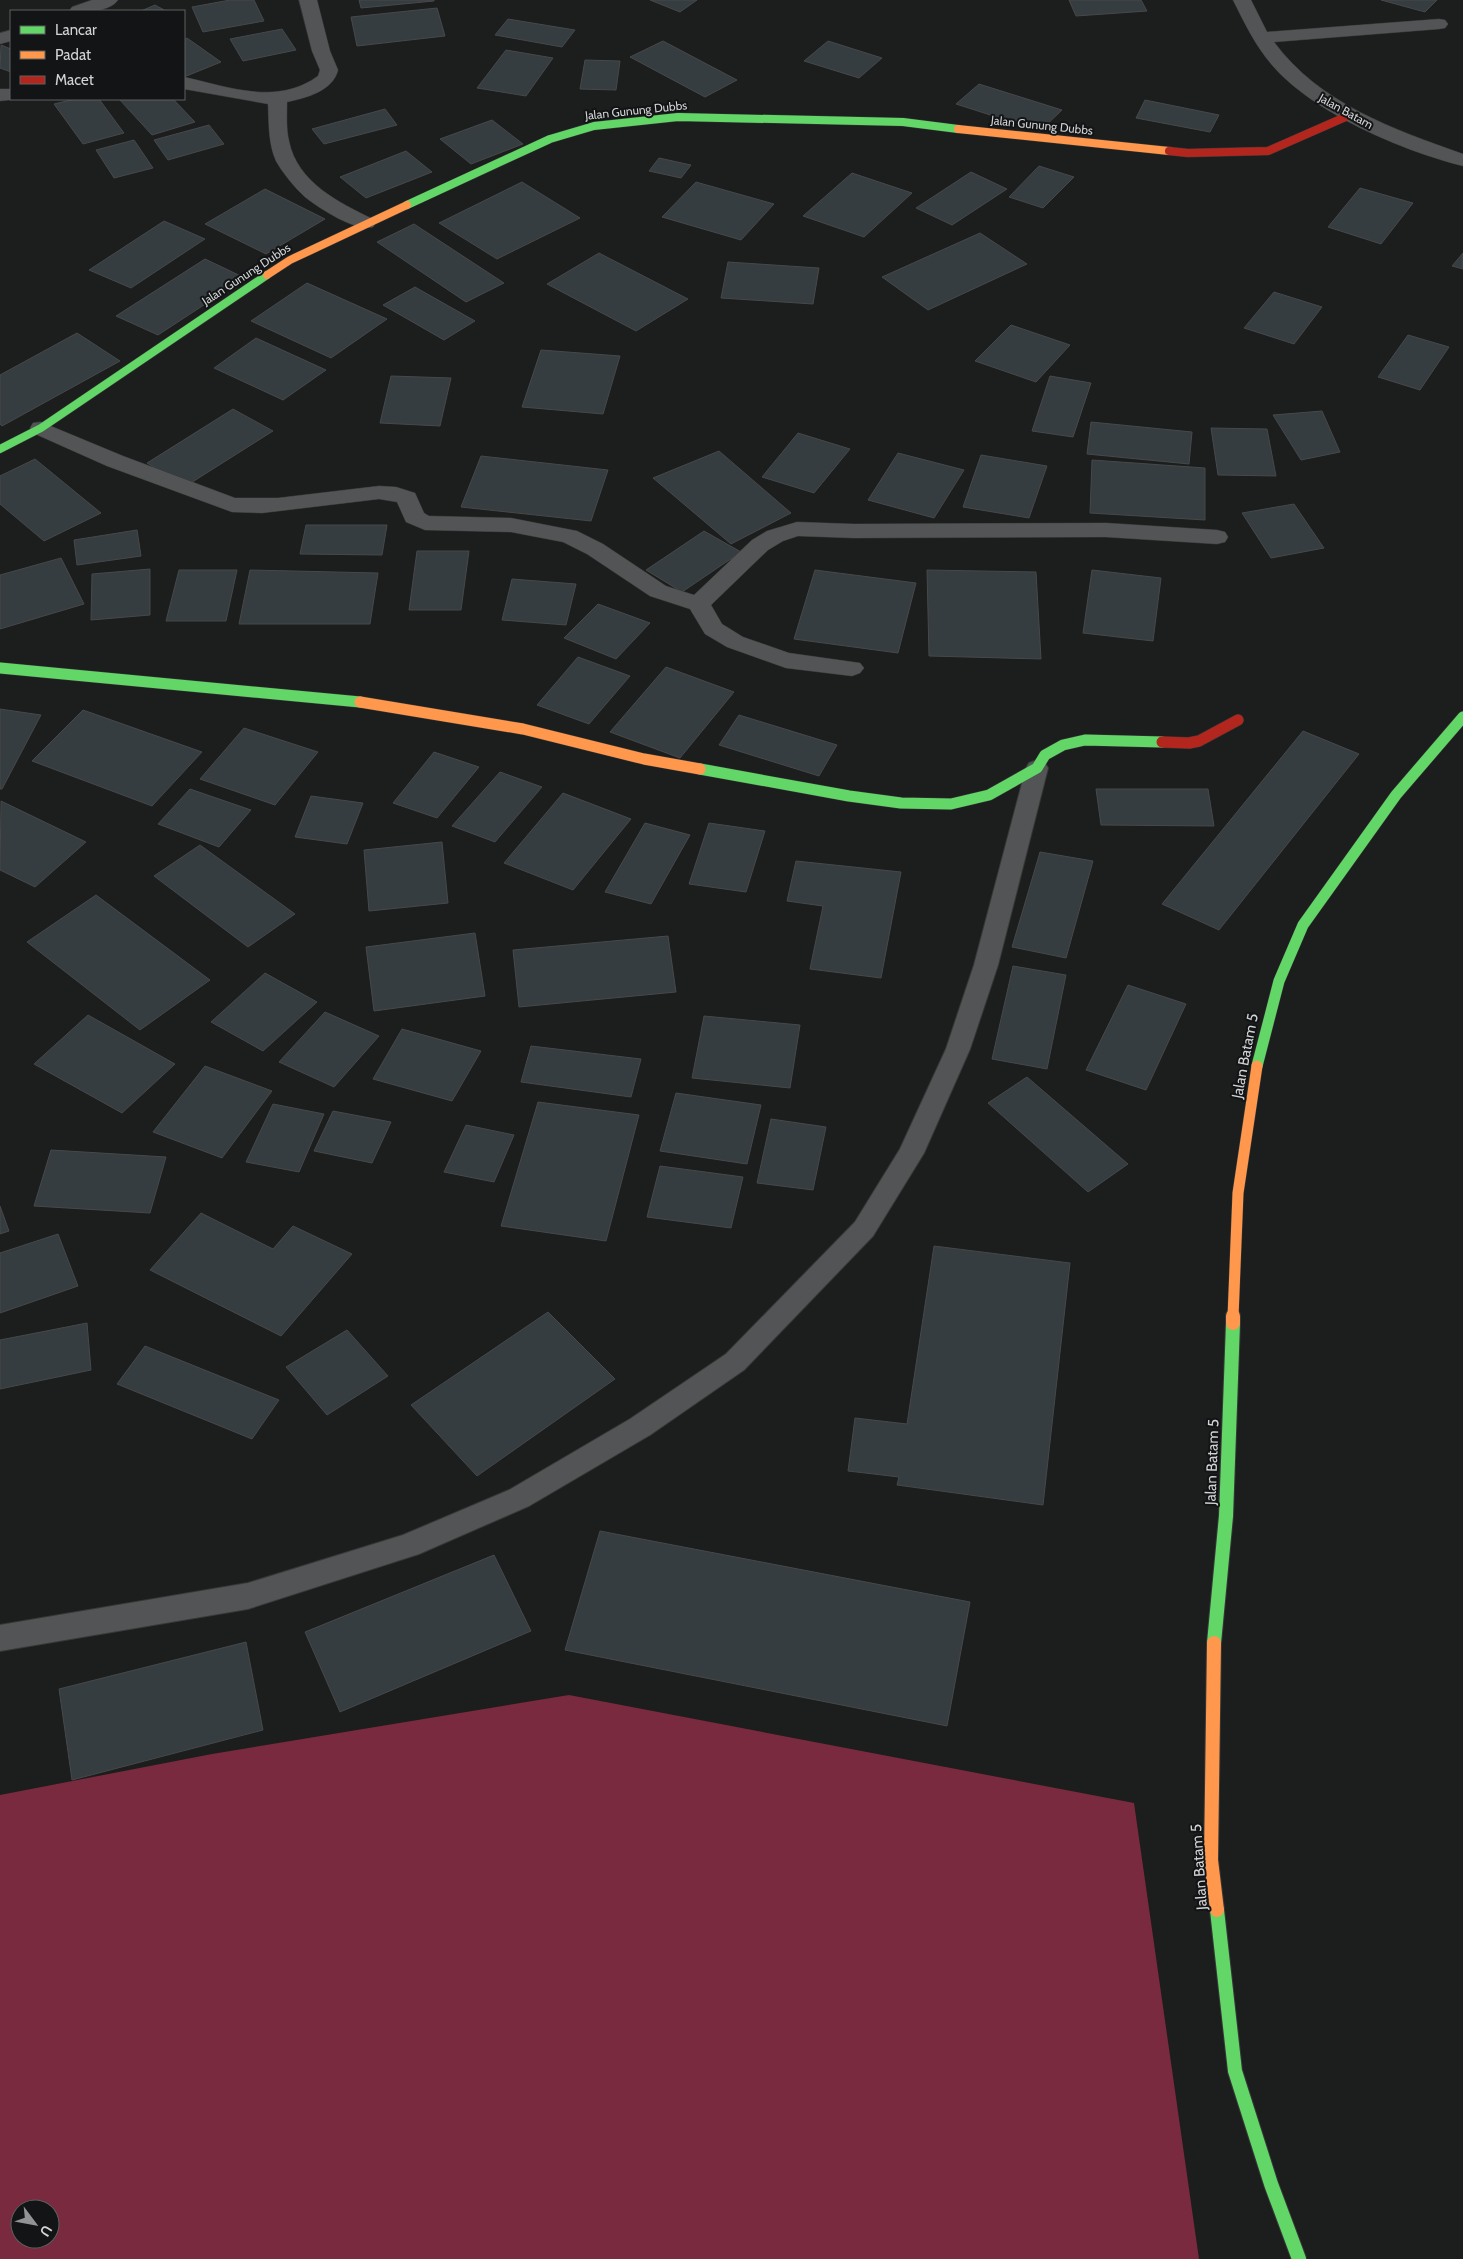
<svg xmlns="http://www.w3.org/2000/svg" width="1463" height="2259" font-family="Cabin,sans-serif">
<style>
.forest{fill:#792a3f;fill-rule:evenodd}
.building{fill:#363d40;stroke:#474849}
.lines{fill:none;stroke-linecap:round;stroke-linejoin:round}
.lane-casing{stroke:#373838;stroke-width:2}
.street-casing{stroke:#373838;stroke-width:1}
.fast-far2-casing{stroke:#373838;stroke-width:9}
.fast-far1-casing{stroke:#373838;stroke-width:12}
.fast-casing{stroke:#373838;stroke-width:16}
.slow-far2-casing{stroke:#373838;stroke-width:9}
.slow-far1-casing{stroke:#373838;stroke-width:12}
.slow-casing{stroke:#373838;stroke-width:16}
.jam-far1-casing{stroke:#373838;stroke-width:9}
.jam-casing{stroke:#373838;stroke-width:12}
.lane{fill:#535455;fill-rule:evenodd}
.street{fill:#535455;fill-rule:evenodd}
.fast-far2{stroke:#63d668;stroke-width:8}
.fast-far1{stroke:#63d668;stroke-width:11}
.fast{stroke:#63d668;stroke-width:14}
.slow-far2{stroke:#ff974d;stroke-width:8}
.slow-far1{stroke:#ff974d;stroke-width:11}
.slow{stroke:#ff974d;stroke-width:14}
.jam-far1{stroke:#b3261e;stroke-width:8}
.jam{stroke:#b3261e;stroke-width:11}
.labels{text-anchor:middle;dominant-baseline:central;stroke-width:4;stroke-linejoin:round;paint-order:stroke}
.far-street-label{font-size:12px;fill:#d1d3d4;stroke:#121415}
.street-label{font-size:15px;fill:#d1d3d4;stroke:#121415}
</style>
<rect width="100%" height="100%" fill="#1c1d1d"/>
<!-- forest -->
<path class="forest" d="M569,1695L1134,1803L1199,2259H0V1795L212,1754ZM20,2209H50V2239H20Z"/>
<!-- building -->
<path class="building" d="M230,0H254L264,21L203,32L192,7Z
M359,0H434V1L361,8Z
M650,0H697L680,12Z
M1069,0H1141L1147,11L1076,16Z
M1381,0H1437L1425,12Z
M155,5L166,11H141Z
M437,8L445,36L357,46L351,17Z
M508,19L575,30L562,47L495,35Z
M282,29L296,50L243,61L230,39Z
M187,38L221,62L184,77V40Z
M663,41L737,80L705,97L630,57Z
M828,41L882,58L859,78L804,61Z
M1,45L11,49V72L0,68Z
M506,50L553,58L526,96L477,88Z
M585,60L620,61L616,90L580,89Z
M979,84L1062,110L1040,131L956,104Z
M75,99H99L124,133L83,144L54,104Z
M119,99H173L195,122L152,135Z
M1145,100L1219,115L1210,132L1136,118Z
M385,109L397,125L324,144L312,129Z
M492,120L523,144L471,164L440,139Z
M209,125L224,144L168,160L154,140Z
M134,140L153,168L114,178L96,150Z
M406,151L432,172L366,198L340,177Z
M659,158L691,165L681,178L649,171Z
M1039,166L1074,177L1043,208L1009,197Z
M971,172L1007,189L952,225L916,208Z
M852,173L912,193L864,237L803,216Z
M522,182L580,218L497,259L439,223Z
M696,182L774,204L741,240L662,217Z
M1360,188L1413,203L1381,244L1328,227Z
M265,189L325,219L266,254L205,224Z
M164,221L205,239L131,288L89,270Z
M414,224L504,283L466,302L377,242Z
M980,233L1027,264L928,310L882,277Z
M599,253L688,299L636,331L547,284Z
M1463,253V269L1452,266Z
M205,259L245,278L158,335L116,316Z
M728,262L819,268L813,304L721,298Z
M307,283L387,319L331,358L251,321Z
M415,287L475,321L444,340L383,305Z
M1274,292L1322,307L1294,344L1244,328Z
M1011,325L1070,345L1036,382L975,361Z
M77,333L120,361L2,426L0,424V375Z
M1408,335L1449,347L1420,390L1378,377Z
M256,338L326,370L283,400L214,368Z
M541,350L620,356L603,414L522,407Z
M391,376L451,378L440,426L380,423Z
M1050,376L1091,383L1073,437L1032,431Z
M233,409L273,431L186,486L147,463Z
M1322,411L1340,452L1301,460L1273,415Z
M1091,422L1192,432L1189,464L1087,454Z
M1211,428L1267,429L1276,476L1218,475Z
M798,433L850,449L814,493L762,477Z
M719,451L791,513L731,544L653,478Z
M898,453L964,470L934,518L868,500Z
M981,455L1047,466L1029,518L963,507Z
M481,456L608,470L591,521L461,507Z
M35,459L101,513L44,541L0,504V476Z
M1092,460L1205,468V520L1090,513Z
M1294,504L1324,548L1271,558L1242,513Z
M306,525H387L382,555L300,554Z
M137,530L141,556L77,565L74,540Z
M704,531L741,552L682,592L646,570Z
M417,551H469L461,610H409Z
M61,558L84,604L0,629V575Z
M150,569V615L91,620L92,574Z
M179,570H237L226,621H166Z
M250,570L378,573L370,624H239Z
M815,570L916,583L898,653L794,639Z
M927,570L1036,572L1041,659L929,656Z
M1092,570L1161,578L1153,641L1083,633Z
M512,579L576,584L566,625L502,620Z
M598,604L650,623L616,659L564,638Z
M578,657L630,676L589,724L537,705Z
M666,667L734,692L680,758L610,732Z
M0,709L41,715L2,789H0Z
M83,710L202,752L152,806L32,761Z
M739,715L837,745L819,776L719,745Z
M244,728L318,752L275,805L200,779Z
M1303,731L1359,754L1219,930L1162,904Z
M434,752L479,767L437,818L393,803Z
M500,772L542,787L495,842L452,826Z
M190,789L251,810L219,847L158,824Z
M1096,789H1208L1214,826L1101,825Z
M563,793L631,819L573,890L504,863Z
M311,796L363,803L347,844L295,837Z
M1,801L86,842L35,887L0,870Z
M645,823L690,835L651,904L605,892Z
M709,823L765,831L746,892L689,884Z
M442,842L448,903L369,911L364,850Z
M200,845L295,914L248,947L154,876Z
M1040,852L1093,861L1066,958L1012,947Z
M796,861L901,872L881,978L810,969L823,906L787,901Z
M96,895L210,980L140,1030L27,942Z
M475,933L485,996L374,1011L366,947Z
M668,936L676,992L519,1007L513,950Z
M1013,966L1066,975L1047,1069L992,1059Z
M265,973L317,1002L263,1051L211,1022Z
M1128,985L1186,1004L1146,1090L1086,1070Z
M325,1012L379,1036L334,1087L279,1062Z
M88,1015L175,1064L122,1113L34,1064Z
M704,1016L800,1025L790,1088L692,1078Z
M402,1029L481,1051L452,1101L373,1079Z
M531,1046L641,1059L631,1097L521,1082Z
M205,1066L272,1091L222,1158L153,1132Z
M1027,1077L1128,1164L1088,1192L988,1103Z
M676,1093L761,1105L747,1164L660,1151Z
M538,1102L639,1115L606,1241L501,1226Z
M273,1104L324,1114L299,1172L246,1162Z
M333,1111L391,1122L372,1163L314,1151Z
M771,1119L826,1127L813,1190L757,1183Z
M466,1125L514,1135L494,1182L444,1172Z
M51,1150L166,1157L150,1213L34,1206Z
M660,1166L743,1177L731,1228L647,1217Z
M0,1206L9,1231L0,1234Z
M201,1213L273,1249L293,1226L352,1254L281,1336L150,1270Z
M58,1234L78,1286L0,1313V1253Z
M934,1246L1070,1263L1043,1505L897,1485L899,1477L848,1471L855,1418L907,1424Z
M548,1312L615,1379L477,1476L411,1405Z
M87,1323L91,1370L0,1389V1340Z
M347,1330L388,1376L327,1415L286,1367Z
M145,1346L279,1400L252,1439L117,1384Z
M600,1531L970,1602L947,1726L565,1650Z
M494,1555L531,1631L340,1712L305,1632Z
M246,1642L263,1730L72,1780L59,1689Z"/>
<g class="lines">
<!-- lane casing -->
<g class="lane-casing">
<path id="lane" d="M1037,760L1045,763L1048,768L998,965L970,1049L924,1153L873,1236L744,1370L650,1435L529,1506L419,1554L248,1609L0,1651V1625L248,1583L403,1535L509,1490L630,1419L726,1354L855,1222L900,1149L946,1049L974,965L1026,768L1029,763Z"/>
</g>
<!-- street casing -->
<g class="street-casing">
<path id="street" d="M92,0H118C109,13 83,12 69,11L72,7Z
M299,0H317L330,51L338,70C333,91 306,98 287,102C287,115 286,129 289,141C297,182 339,203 373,219L376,223L373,227C355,232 319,208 305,197C295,188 282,172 276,161C268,143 269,123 268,104L184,89V77C229,87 277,106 318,76L320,70L312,51Z
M1233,0H1251L1267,32L1439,19L1445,20L1448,24L1445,28L1439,29L1274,42C1320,104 1393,129 1463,154V166C1403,151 1313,113 1272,65C1255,45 1245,24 1233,0Z
M11,30V41L0,44V33Z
M0,89H11V99H18L0,101Z
M41,422L123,456L235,498H278L379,486L396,487L415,493L424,513L429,516L511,518L577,531L603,544L666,586L694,595L752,540L767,531L797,522L854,524L1106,523L1217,530L1225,532L1228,537L1225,542L1217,544L1106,537L854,538L798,536L783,541L768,550L711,605L722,624L743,637L789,653L860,663L864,668L860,673L852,676L786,668L727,647L705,634L690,609L650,596L587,554L563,542L511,532L425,530L406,522L397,502L379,499L262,513L232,512L107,466L33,433L30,428L33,423Z"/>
</g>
<!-- fast-far2 casing -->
<g class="fast-far2-casing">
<path id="fast-far2" d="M407,205L550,139L594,126L678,117L903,122L958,129
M0,449L41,428L267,275"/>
</g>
<!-- fast-far1 casing -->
<g class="fast-far1-casing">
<path id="fast-far1" d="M0,668L360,702
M700,769L849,796L901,803L951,804L989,795L1037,768L1045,755L1063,745L1085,740L1162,742
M1257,1066L1279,981L1303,925L1396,795L1463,717"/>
</g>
<!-- fast casing -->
<g class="fast-casing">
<path id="fast" d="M1214,1643L1226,1516L1233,1323
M1217,1910L1235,2071L1271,2184L1299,2259"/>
</g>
<!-- slow-far2 casing -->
<g class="slow-far2-casing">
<path id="slow-far2" d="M958,129L1169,151
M267,275L290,260L407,205"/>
</g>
<!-- slow-far1 casing -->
<g class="slow-far1-casing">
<path id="slow-far1" d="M360,702L523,729L644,759L700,769
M1233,1317L1238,1193L1257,1066"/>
</g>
<!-- slow casing -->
<g class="slow-casing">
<path id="slow" d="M1233,1323V1316
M1214,1643L1211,1860L1217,1910"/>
</g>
<!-- jam-far1 casing -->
<g class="jam-far1-casing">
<path id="jam-far1" d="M1169,151L1188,153L1268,151L1350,115"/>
</g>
<!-- jam casing -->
<g class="jam-casing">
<path id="jam" d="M1162,742L1189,743L1199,741L1238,720"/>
</g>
<!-- lane -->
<use href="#lane" class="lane"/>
<!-- street -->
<use href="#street" class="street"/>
<!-- fast-far2 -->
<use href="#fast-far2" class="fast-far2"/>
<!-- fast-far1 -->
<use href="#fast-far1" class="fast-far1"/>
<!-- fast -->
<use href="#fast" class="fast"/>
<!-- slow-far2 -->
<use href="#slow-far2" class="slow-far2"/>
<!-- slow-far1 -->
<use href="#slow-far1" class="slow-far1"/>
<!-- slow -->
<use href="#slow" class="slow"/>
<!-- jam-far1 -->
<use href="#jam-far1" class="jam-far1"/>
<!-- jam -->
<use href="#jam" class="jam"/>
</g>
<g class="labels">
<!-- far-street labels -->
<g class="far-street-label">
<text transform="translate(636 110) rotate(-6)">Jalan Gunung Dubbs</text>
<text transform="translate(1346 111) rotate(29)">Jalan Batam</text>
<text transform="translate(1042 125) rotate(6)">Jalan Gunung Dubbs</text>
<text transform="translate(246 274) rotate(-33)">Jalan Gunung Dubbs</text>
</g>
<!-- street labels -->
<g class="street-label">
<text transform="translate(1245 1056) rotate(-79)">Jalan Batam 5</text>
<text transform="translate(1212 1462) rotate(-88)">Jalan Batam 5</text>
<text transform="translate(1199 1867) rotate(-94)">Jalan Batam 5</text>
</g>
</g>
<!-- legend -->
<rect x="10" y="10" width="175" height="90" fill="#121415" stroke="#5e6061"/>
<rect x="20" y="26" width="25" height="8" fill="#63d668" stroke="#5e6061"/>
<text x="55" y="35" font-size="15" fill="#d1d3d4">Lancar</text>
<rect x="20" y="51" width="25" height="8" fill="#ff974d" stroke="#5e6061"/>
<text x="55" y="60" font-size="15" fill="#d1d3d4">Padat</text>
<rect x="20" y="76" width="25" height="8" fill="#b3261e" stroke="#5e6061"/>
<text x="55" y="85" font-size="15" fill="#d1d3d4">Macet</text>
<!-- north arrow -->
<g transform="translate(35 2224) rotate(122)"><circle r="24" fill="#121415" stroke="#5e6061"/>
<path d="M0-4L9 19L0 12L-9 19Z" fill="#929394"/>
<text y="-8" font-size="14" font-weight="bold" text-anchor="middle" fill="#d1d3d4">U</text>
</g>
</svg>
